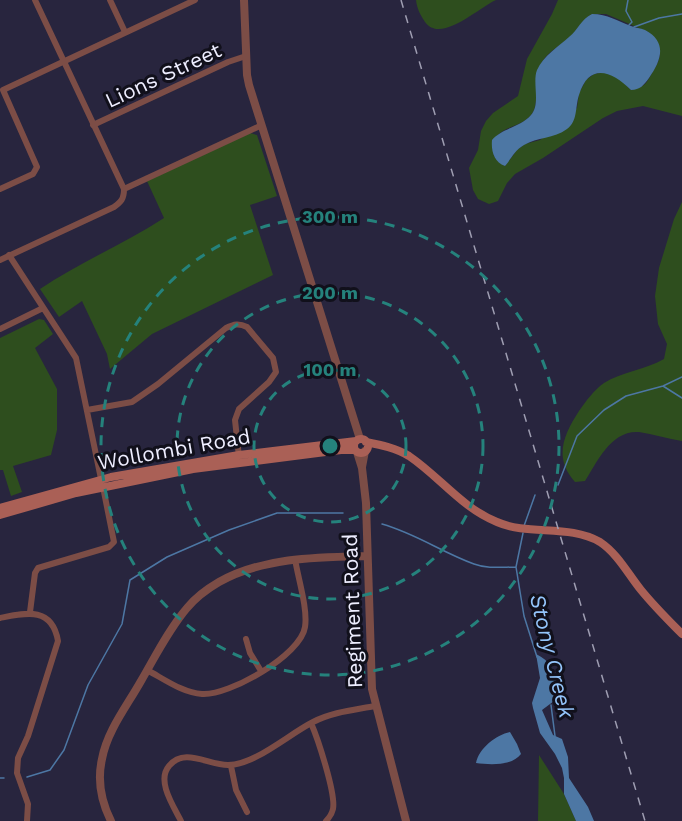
<svg xmlns="http://www.w3.org/2000/svg" width="682" height="821" font-family="'Work Sans',sans-serif">
<style>
.green{fill:#2e4e1e;fill-rule:evenodd}
.water{fill:#4d77a4}
.lines{fill:none;stroke-linecap:round;stroke-linejoin:round}
.stream{stroke:#4d77a4;stroke-width:1.5}
.minor{stroke:#7c4d46;stroke-width:6}
.tertiary{stroke:#7c4d46;stroke-width:8}
.secondary{stroke:#aa6056;stroke-width:8}
.rail{stroke:#9f9eb2;stroke-width:1.5;stroke-dasharray:8 8;stroke-linecap:butt}
.ring{fill:none;stroke:#25827c;stroke-width:3;stroke-dasharray:10 8}
.labels{text-anchor:middle;dominant-baseline:central;stroke-width:6;stroke-linejoin:round;paint-order:stroke}
.street-label{font-size:21px;fill:#eef;stroke:#11101b}
.water-label{font-size:22px;font-style:italic;fill:#94c5fb;stroke:#11101b}
.centre{fill:#25827c;stroke:#11101b;stroke-width:3}
.ring-label{font-size:18px;text-anchor:middle;font-weight:bold;fill:#25827c;stroke:#11101b;stroke-width:6;stroke-linejoin:round;paint-order:stroke}
</style>
<rect width="100%" height="100%" fill="#28253e"/>
<!-- green -->
<path class="green" d="M416,0H496C478,8 441,44 425,22C420,14 417,9 416,0Z
M558,0H682V116L643,106L617,111L603,118L543,158L515,174L507,183L498,201L489,204L478,199L473,190L469,168L478,150L481,131L486,121L493,113L518,96L527,59L552,14ZM592,14H606L648,32C663,44 663,57 653,71C651,75 648,81 645,84C642,87 635,88 631,90L620,79L610,73L605,72L594,74L586,80L579,93L577,108L540,140L525,144L517,150L505,166L494,156L492,145C494,142 496,136 499,134C508,126 523,125 531,115C540,106 534,79 540,66C545,53 560,46 570,37C578,29 582,20 592,14Z
M250,133L257,135L277,196L250,205L273,275L152,334L110,369L107,354L82,301L59,317L40,289C80,262 124,244 164,218L147,181Z
M682,202V441C668,439 653,434 639,432C611,430 597,462 585,481L575,482C553,458 564,434 579,411C586,401 594,390 604,383C621,372 645,370 664,359L667,344L658,324L655,296L659,268L674,219Z
M39,319L44,320L53,334L35,348L57,389V430L51,455L13,466L22,492L11,496L3,470H0V338Z
M539,755L564,794L576,821H538Z"/>
<!-- water -->
<path class="water" d="M592,14C608,14 617,21 631,26C636,28 640,28 645,30C668,42 661,61 649,78C644,85 640,90 631,90C612,71 589,62 579,95C575,107 578,121 567,129C554,139 537,137 524,145C515,150 511,159 505,166C494,162 491,151 492,140C502,128 521,127 531,115C541,104 532,83 537,70C543,56 559,46 569,37C578,30 581,19 592,14Z
M536,654C555,663 561,682 554,701L542,710L553,735L562,739L568,757L569,778L588,807L594,821H576L564,794V778L562,768L555,754L540,733L533,708L532,703L540,678Z
M510,732L517,744L521,754C512,766 490,765 476,763C479,748 496,735 510,732Z"/>
<g class="lines">
<!-- stream -->
<path class="stream" d="M628,0L626,11L632,22L629,25
M634,27L659,18L682,14
M663,386L682,398
M558,485L577,436L604,410L626,396L663,386L682,377
M382,524C417,534 441,552 474,564C487,569 502,567 516,567
M524,526L535,495
M523,533L516,567L524,616L537,657
M551,705L555,736
M27,777L50,770L64,750L88,685L122,624L130,580L167,557L229,530L277,513H343
M0,778H4"/>
<!-- minor -->
<path class="minor" d="M110,0L125,32
M93,125L228,62L246,56
M0,189L33,174L37,167L3,90L195,0
M124,189L262,125
M9,255L76,358L101,479
M0,260L114,207C121,202 124,199 124,189L35,0
M0,329L43,308
M87,410L132,402L158,384L226,328C234,324 239,323 247,327L273,358L276,372L269,382L239,409L235,420L239,457
M30,612L35,573L38,568L109,547L114,542L103,487
M0,618C25,613 52,606 58,641L28,736L18,758L17,773L28,804L27,821
M246,639L250,653L261,671
M147,670C164,679 183,693 202,694C229,696 301,655 305,627C308,609 298,578 295,559
M311,723C318,739 336,794 333,809C332,814 329,818 326,821
M231,766L236,790L247,812
M181,821C174,807 156,781 169,766C184,747 208,765 228,765C255,765 289,734 313,722C332,712 354,710 375,706"/>
<!-- tertiary -->
<path class="tertiary" d="M244,0L247,75L249,85L360,439
M357,452L362,468L366,503L372,689L406,821
M362,467L365,451
M111,821C101,801 97,781 102,759C107,731 127,706 141,681C155,657 169,629 187,608C196,597 207,589 219,582C263,557 319,557 367,556"/>
<!-- secondary -->
<path class="secondary" d="M354 446a7 7 0 1 1 14 0a7 7 0 1 1-14 0Z
M366,442C381,445 396,448 409,456C440,477 462,508 497,522C529,536 569,524 600,542C618,554 628,574 641,590C654,606 668,620 682,634
M0,508L111,477L239,455L356,441
M0,515L76,493L193,469L341,450H355"/>
<!-- rail -->
<path class="rail" d="M401,0L645,821"/>
</g>
<!-- distance rings -->
<g class="ring">
<circle cx="330" cy="446" r="76"/>
<circle cx="330" cy="446" r="153"/>
<circle cx="330" cy="446" r="229"/>
</g>
<g class="labels">
<!-- street labels -->
<g class="street-label">
<text transform="translate(163 75) rotate(-25)">Lions Street</text>
<text transform="translate(174 449) rotate(-10)">Wollombi Road</text>
<text transform="translate(352 611) rotate(-92)">Regiment Road</text>
</g>
<!-- water labels -->
<g class="water-label">
<text transform="translate(552 656) rotate(76)">Stony Creek</text>
</g>
</g>
<circle cx="330" cy="446" r="9" class="centre"/>
<g class="ring-label">
<text x="330" y="223">300 m</text>
<text x="330" y="299">200 m</text>
<text x="330" y="376">100 m</text>
</g>
</svg>
